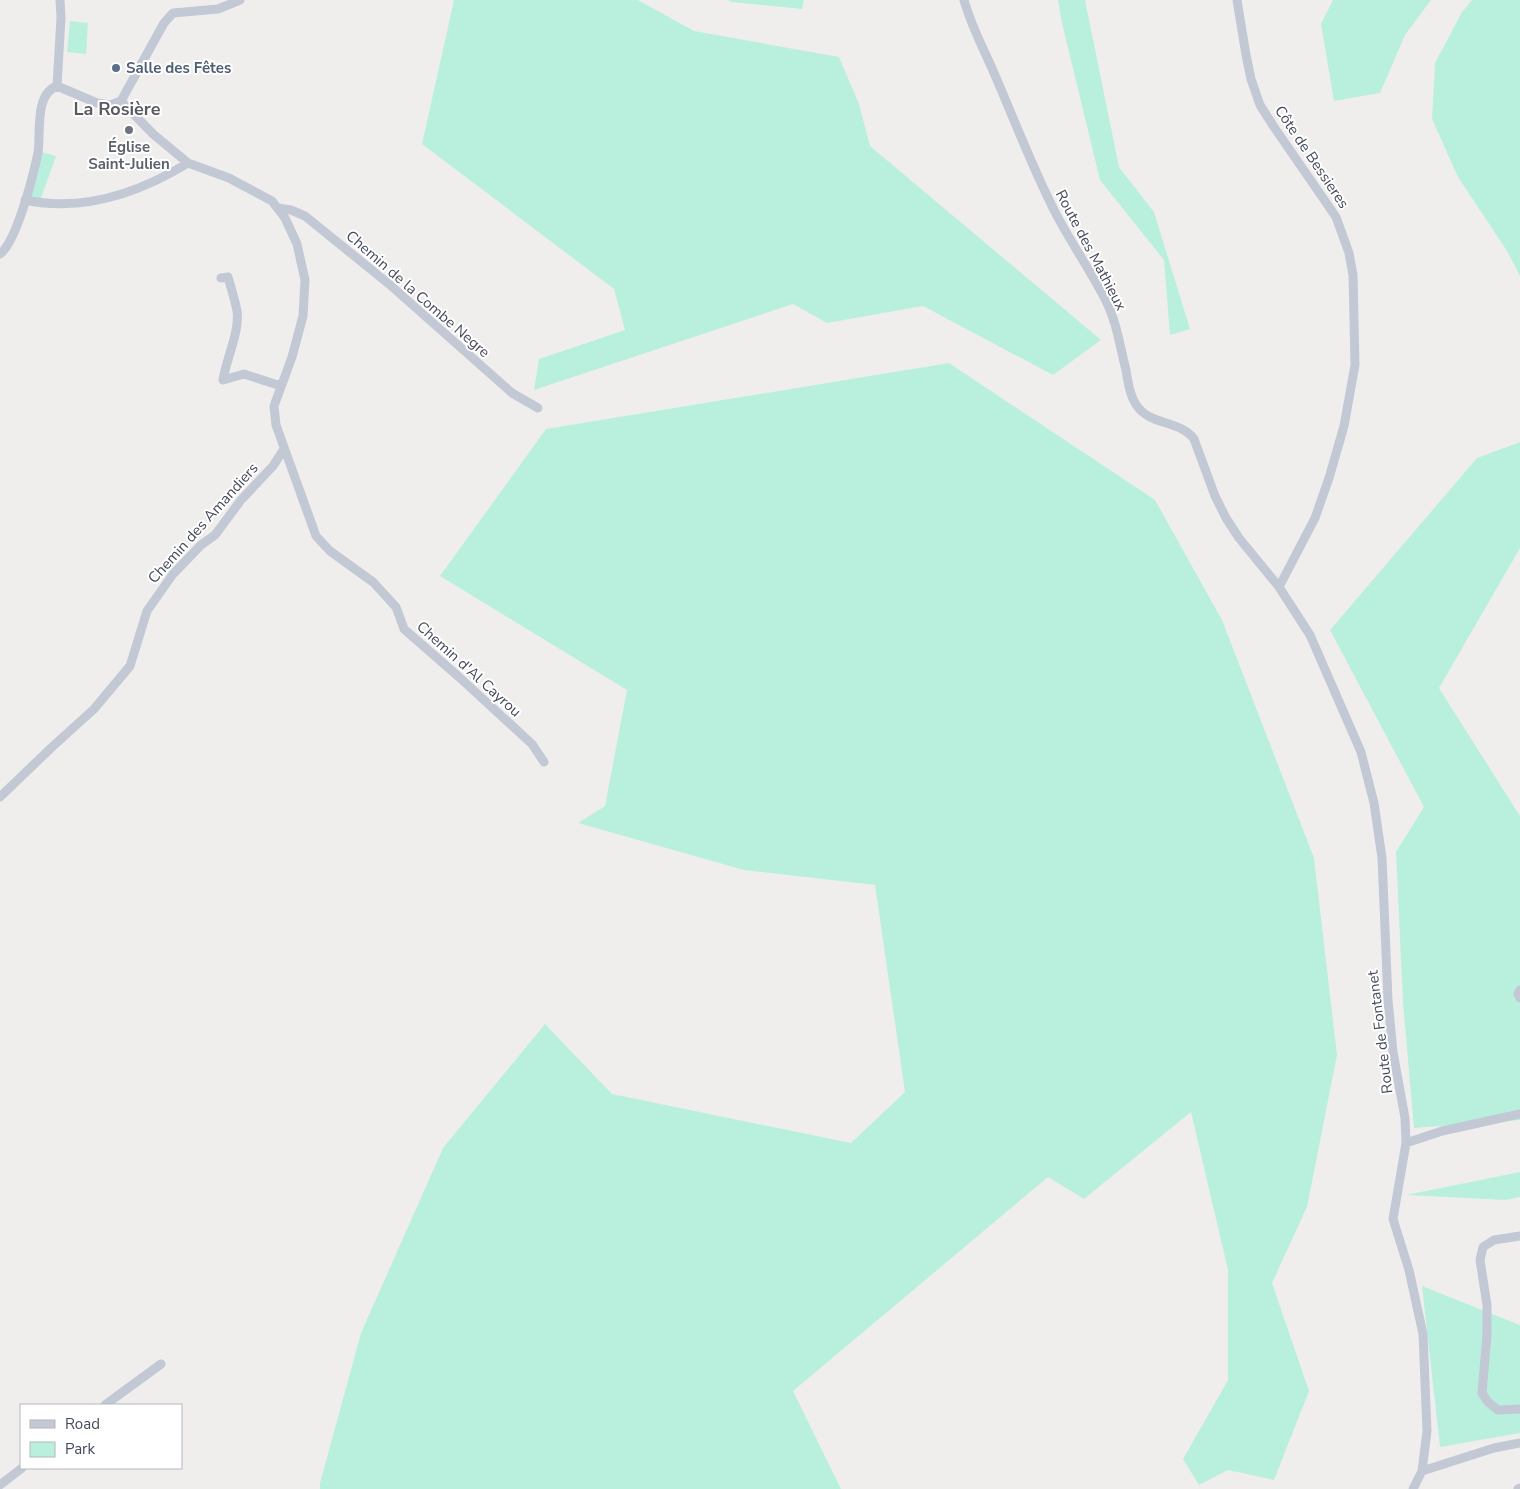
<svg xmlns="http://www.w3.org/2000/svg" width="1520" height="1489" font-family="'Nunito Sans',sans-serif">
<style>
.green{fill:#b9f0dd}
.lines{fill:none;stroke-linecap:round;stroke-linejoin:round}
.minor{stroke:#c3c8d5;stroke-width:9}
.service-dot{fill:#5c6f8a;stroke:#fff;stroke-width:2}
.worship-dot{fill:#6b7280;stroke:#fff;stroke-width:2}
.labels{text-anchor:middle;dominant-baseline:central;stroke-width:4;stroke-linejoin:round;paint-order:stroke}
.service-label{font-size:15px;font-weight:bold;fill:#4e5e75;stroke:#fff;text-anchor:start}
.worship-label{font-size:15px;font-weight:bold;fill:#5b616d;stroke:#fff}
.street-label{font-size:15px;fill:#454a5b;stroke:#fff}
.quarter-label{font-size:18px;font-weight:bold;fill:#5a5b62;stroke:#fff}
</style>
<rect width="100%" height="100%" fill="#f0eeed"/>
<!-- green -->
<path class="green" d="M454,0H638L694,31L839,57L859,104L870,146L1101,340L1053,375L923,306L827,323L793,304L534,390L539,359L625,330L614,289L422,144Z
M727,0H804L802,9L732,2Z
M1058,0H1085L1119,167L1154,212L1190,329L1170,335L1164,260L1100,180L1062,23Z
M1333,0H1431L1405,35L1380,93L1334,101L1321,24Z
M1472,0H1520V276L1507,251L1458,177L1432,119L1435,63L1462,12Z
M70,21L88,23L86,54L67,52Z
M42,152L56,156L40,201L29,198Z
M949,363L1155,500L1222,620L1314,858L1337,1055L1307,1207L1272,1283L1309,1391L1274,1480L1228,1470L1199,1485L1183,1459L1228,1380V1270L1191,1112L1084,1199L1048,1177L793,1391L841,1489H320V1483L361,1333L443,1148L545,1024L612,1094L851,1143L905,1092L875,885L744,870L578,823L605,806L627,690L440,576L546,429Z
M1520,442V548L1439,688L1520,816V1120L1414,1128L1403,1003L1396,852L1424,807L1330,630L1477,458Z
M1520,1172V1197L1505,1200L1406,1195Z
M1422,1286L1520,1325V1433L1440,1447Z"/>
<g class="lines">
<!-- minor -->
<path class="minor" d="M964,0C972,29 986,53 997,80C1016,124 1033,169 1055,212C1071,243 1091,271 1106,301C1117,323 1120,347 1126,370C1128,383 1130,396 1137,406C1151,426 1180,420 1194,439L1215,496L1226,518L1239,538L1279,587L1310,635L1361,752L1374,803L1382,858L1388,1000L1393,1052L1405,1118L1406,1143L1393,1219L1409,1270L1423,1334L1427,1431L1422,1471L1413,1489
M1237,0L1246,55L1251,79L1260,105L1274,127L1336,217L1349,253L1353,275L1355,365L1344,426L1329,478L1315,518L1279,587
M57,86L61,18L60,0
M57,86L97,103L110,105L121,101
M121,101L153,134L188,163L229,178L272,201L285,218L297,244L305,280L303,316L292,357L274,406L276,425L316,536L330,551L373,582L396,607L404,629L459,677L532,744L544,762
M121,101L164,23L173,13L218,9L240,0
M25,200C82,212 139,193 188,163
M278,208L291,210L305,216L389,284L512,393L538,408
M0,254C17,241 33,176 38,153C41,134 34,94 57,86
M221,278L228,277C231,288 235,300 237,311C240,332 226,359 223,380L244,374L281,386
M0,797L51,748L94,709L130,666L147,611L173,574L201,545L215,535L241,500L273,466L284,449
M1520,990L1518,994L1520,998
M1406,1143L1442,1131L1520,1114
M1520,1236L1494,1240L1483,1247L1480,1260L1487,1305V1335L1482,1393L1488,1402L1498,1410L1520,1409
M105,1405L161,1364
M1422,1471L1494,1448L1520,1443
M0,1485L22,1468
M1518,1489L1520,1488"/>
</g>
<!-- markers -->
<circle class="service-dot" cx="116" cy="68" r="5"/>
<circle class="worship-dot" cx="129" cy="130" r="5"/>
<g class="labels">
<!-- service labels -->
<g class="service-label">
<text x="126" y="68">Salle des Fêtes</text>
</g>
<!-- worship labels -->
<g class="worship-label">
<text x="129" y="147">Église<tspan x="129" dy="17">Saint-Julien</tspan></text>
</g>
<!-- street labels -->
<g class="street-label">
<text transform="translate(1312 157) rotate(56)">Côte de Bessieres</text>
<text transform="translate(1091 250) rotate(62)">Route des Mathieux</text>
<text transform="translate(418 294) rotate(41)">Chemin de la Combe Negre</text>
<text transform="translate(203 523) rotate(-48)">Chemin des Amandiers</text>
<text transform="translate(469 669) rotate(42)">Chemin d'Al Cayrou</text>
<text transform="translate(1380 1032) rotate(-97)">Route de Fontanet</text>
</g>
<!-- quarter labels -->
<g class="quarter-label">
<text x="117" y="109">La Rosière</text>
</g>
</g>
<!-- legend -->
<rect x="20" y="1404" width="162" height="65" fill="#ffffff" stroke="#b5b7bd"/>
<rect x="30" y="1420" width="25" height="8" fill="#c3c8d5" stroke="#b5b7bd"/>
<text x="65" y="1429" font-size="15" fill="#454a5b">Road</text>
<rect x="30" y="1442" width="25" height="15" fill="#b9f0dd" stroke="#b5b7bd"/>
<text x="65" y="1454" font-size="15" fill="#454a5b">Park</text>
</svg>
